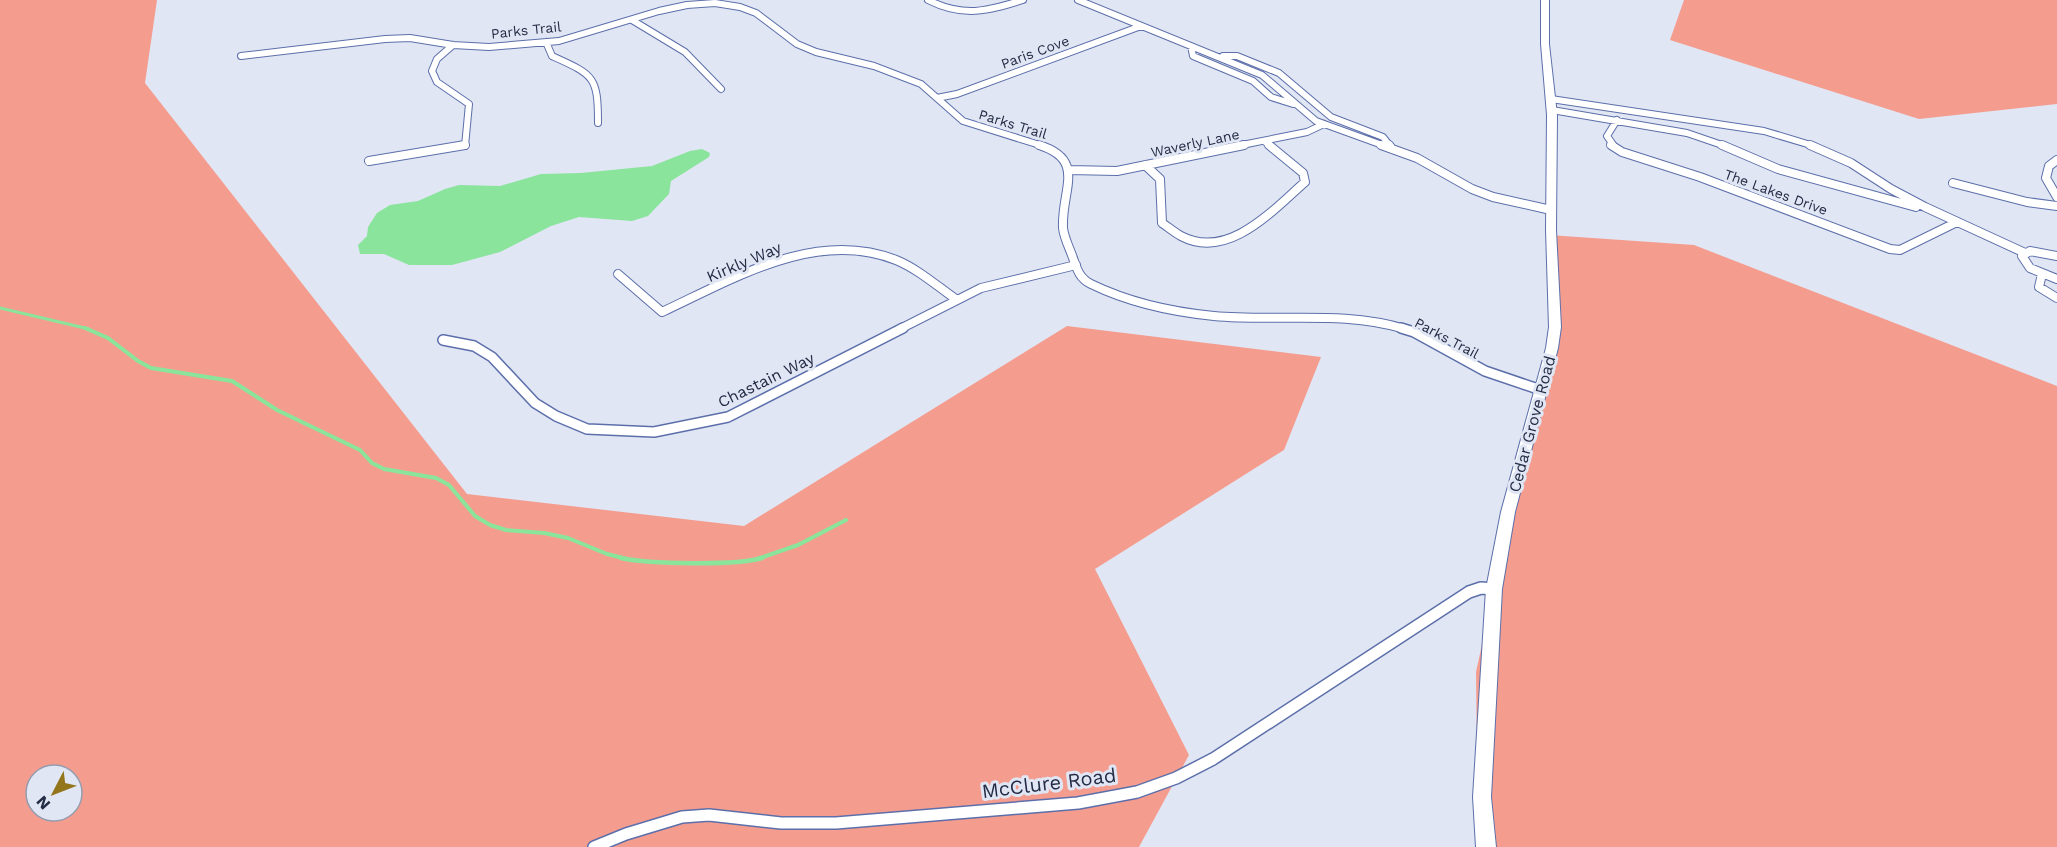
<svg xmlns="http://www.w3.org/2000/svg" width="2057" height="847" font-family="'Work Sans',sans-serif">
<style>
.forest{fill:#f49d8f;fill-rule:evenodd}
.water{fill:#8ae49c}
.lines{fill:none;stroke-linecap:round;stroke-linejoin:round}
.stream-far2{stroke:#8ae49c;stroke-width:3}
.stream-far1{stroke:#8ae49c;stroke-width:4}
.stream{stroke:#8ae49c;stroke-width:4.5}
.minor-far3-casing{stroke:#5c6faa;stroke-width:8}
.minor-far2-casing{stroke:#5c6faa;stroke-width:10}
.minor-far1-casing{stroke:#5c6faa;stroke-width:12}
.minor-casing{stroke:#5c6faa;stroke-width:14}
.secondary-casing{stroke:#5c6faa;stroke-width:2}
.minor-far3{stroke:#fff;stroke-width:6}
.minor-far2{stroke:#fff;stroke-width:8}
.minor-far1{stroke:#fff;stroke-width:9}
.minor{stroke:#fff;stroke-width:11}
.secondary{fill:#fff;fill-rule:evenodd}
.labels{text-anchor:middle;dominant-baseline:central;stroke-width:6;stroke-linejoin:round;paint-order:stroke}
.far-street-label{font-size:14px;fill:#232c45;stroke:#e1e6f4}
.street-label{font-size:16px;fill:#232c45;stroke:#e1e6f4}
.near-street-label{font-size:20px;fill:#232c45;stroke:#e1e6f4}
</style>
<rect width="100%" height="100%" fill="#e1e6f4"/>
<!-- forest -->
<path class="forest" d="M0,0H157L145,83L467,494L744,526L1067,326L1321,357L1284,450L1095,569L1189,755L1139,847H0ZM36,775H72V811H36Z
M1684,0H2057V104L1919,119L1670,40Z
M1549,235L1694,245L2057,386V847H1478L1476,672L1549,340Z"/>
<!-- water -->
<path class="water" d="M702,149L710,153L709,157L671,181L669,194L648,216L632,221L579,217L551,226L500,252L452,265H409L384,254H360L358,245L367,236L368,227L377,213L390,205L418,201L445,189L459,185L500,186L541,174L581,173L652,166L690,151Z"/>
<g class="lines">
<!-- stream-far2 -->
<path class="stream-far2" d="M0,308L89,329"/>
<!-- stream-far1 -->
<path class="stream-far1" d="M85,328L108,338L138,361L151,368L232,381L277,410L360,450L372,463L384,469L436,478L449,485L475,516L490,525L506,530L544,533L568,538L607,554L627,559
M757,559L798,545L846,520"/>
<!-- stream -->
<path class="stream" d="M621,558C649,564 735,566 762,558"/>
<!-- minor-far3 casing -->
<g class="minor-far3-casing">
<path id="minor-far3" d="M928,0C964,18 987,11 1023,0
M1078,0L1262,75L1316,121L1385,146
M632,20L685,52L721,89
M546,42L552,56C594,75 598,76 598,123
M453,45L437,59L432,71L437,82L469,104L465,146H463
M1191,46L1193,56L1253,81L1271,97L1293,104
M241,56L385,39L410,38L453,45L489,47L559,41L659,11L687,5L715,3L740,7L756,13L797,44L816,52L874,66L921,84L963,121L1043,146
M1223,56H1237L1279,73L1331,117L1383,137L1390,146
M937,98L957,94L1141,26
M1551,99L1764,131L1814,146
M1552,110L1687,133L1725,146
M1264,141L1271,146
M1237,146L1307,132L1324,124
M1614,146L1607,136L1617,120"/>
</g>
<!-- minor-far2 casing -->
<g class="minor-far2-casing">
<path id="minor-far2" d="M1039,145C1087,160 1061,190 1063,228C1064,238 1070,249 1073,258C1077,269 1079,278 1091,284C1128,302 1173,312 1214,316C1278,322 1343,310 1405,329
M1381,145L1417,158L1472,189L1493,197L1551,210
M1389,145L1392,149
M1611,145L1622,152L1700,177L1890,249L1900,250L1957,222
M1722,145L1778,169L1916,207
M1810,145L1851,163L1891,189L1925,207L2025,253
M2057,160L2049,166L2046,178L2057,197
M369,161L465,145
M1145,165L1160,179L1162,223C1168,227 1175,233 1181,236C1228,261 1273,210 1305,182L1303,173L1269,145
M1069,170L1117,171L1244,145
M1953,183L2027,202L2057,206
M2057,256L2030,251L2022,256L2030,268L2057,279
M618,274L662,312C733,279 816,228 896,260C918,269 937,286 957,300
M2042,274L2039,287L2057,298
M900,329L981,288L1076,265"/>
</g>
<!-- minor-far1 casing -->
<g class="minor-far1-casing">
<path id="minor-far1" d="M1401,328L1414,332L1485,371L1541,390
M443,340L474,346L492,357L535,403L556,416L587,429L654,432L728,417L903,328"/>
</g>
<!-- minor casing -->
<g class="minor-casing">
<path id="minor" d="M594,847L626,834L682,817L709,815L781,823H836L1078,803L1137,792L1176,778L1213,759L1469,592L1481,588L1494,589"/>
</g>
<!-- secondary casing -->
<g class="secondary-casing">
<path id="secondary" d="M1541,0H1549V44L1557,115L1556,230L1561,327L1558,348L1515,512L1502,589L1491,797L1496,847H1476L1473,797L1486,589L1501,512L1546,348L1549,327L1546,230L1547,115L1541,44Z"/>
</g>
<!-- minor-far3 -->
<use href="#minor-far3" class="minor-far3"/>
<!-- minor-far2 -->
<use href="#minor-far2" class="minor-far2"/>
<!-- minor-far1 -->
<use href="#minor-far1" class="minor-far1"/>
<!-- minor -->
<use href="#minor" class="minor"/>
<!-- secondary -->
<use href="#secondary" class="secondary"/>
</g>
<g class="labels">
<!-- far-street labels -->
<g class="far-street-label">
<text transform="translate(526 30) rotate(-6)">Parks Trail</text>
<text transform="translate(1035 52) rotate(-20)">Paris Cove</text>
<text transform="translate(1013 124) rotate(17)">Parks Trail</text>
<text transform="translate(1195 143) rotate(-12)">Waverly Lane</text>
<text transform="translate(1776 192) rotate(20)">The Lakes Drive</text>
<text transform="translate(1447 338) rotate(28)">Parks Trail</text>
</g>
<!-- street labels -->
<g class="street-label">
<text transform="translate(744 262) rotate(-23)">Kirkly Way</text>
<text transform="translate(766 380) rotate(-26)">Chastain Way</text>
<text transform="translate(1532 424) rotate(-75)">Cedar Grove Road</text>
</g>
<!-- near-street labels -->
<g class="near-street-label">
<text transform="translate(1049 783) rotate(-7)">McClure Road</text>
</g>
</g>
<!-- north arrow -->
<g transform="translate(54 793) rotate(228)"><circle r="28" fill="#e1e6f4" stroke="#959cae" stroke-width="1.5"/>
<path d="M0-4.5L10 22L0 15L-10 22Z" fill="#93751c"/>
<text y="-9" font-size="16" font-weight="bold" text-anchor="middle" fill="#232c45">N</text>
</g>
</svg>
